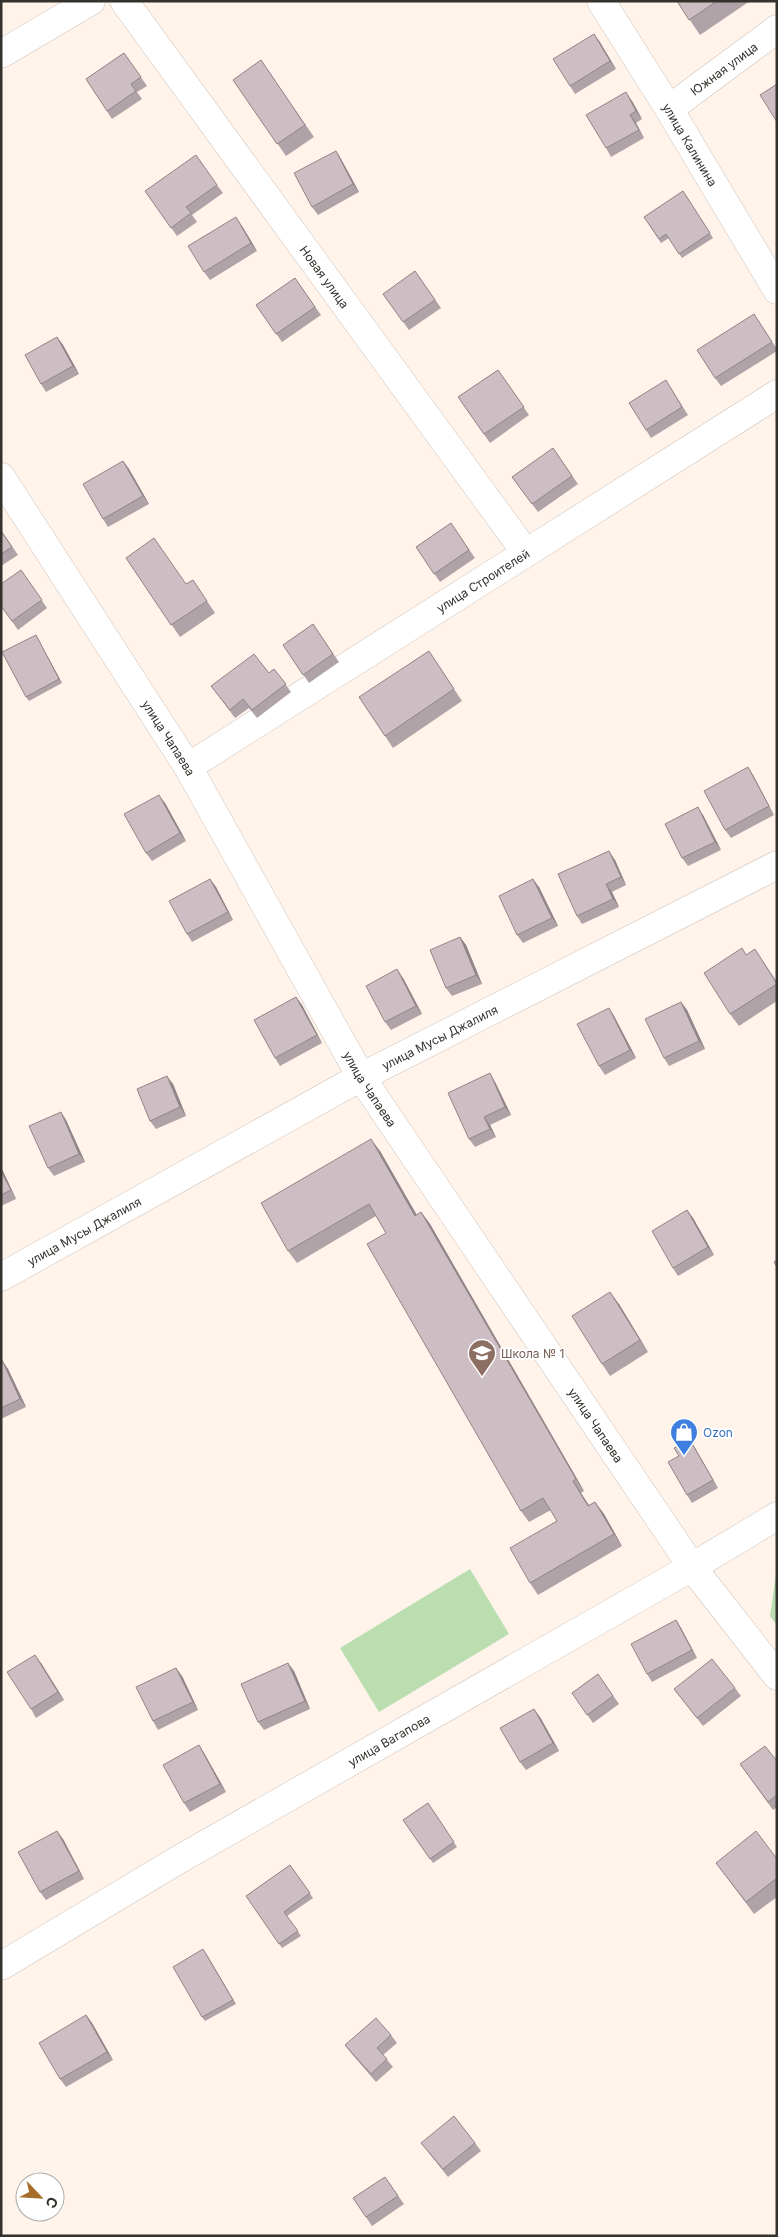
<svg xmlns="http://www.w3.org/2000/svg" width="778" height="2237" font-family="Inter,sans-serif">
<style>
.green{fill:#bbdeb1}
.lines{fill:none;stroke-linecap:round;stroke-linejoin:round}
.minor-casing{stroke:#cfc4bc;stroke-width:29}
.minor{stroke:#fff;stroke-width:28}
.wall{fill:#b0a3a8}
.shaded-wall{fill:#908588}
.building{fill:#cdbec3;stroke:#908588}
.labels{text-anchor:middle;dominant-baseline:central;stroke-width:4;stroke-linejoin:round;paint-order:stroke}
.street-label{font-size:12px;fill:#35312d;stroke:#fff}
.education-label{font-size:12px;fill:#785e54;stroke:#fff;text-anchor:start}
.shop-label{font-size:12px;fill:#366cbe;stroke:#fff;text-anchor:start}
</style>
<rect width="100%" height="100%" fill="#fff3ea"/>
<!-- green -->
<path class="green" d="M777,1567V1625L770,1616Z
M470,1569L509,1634L379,1712L340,1648Z"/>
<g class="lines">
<!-- minor casing -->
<g class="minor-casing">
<g id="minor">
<path id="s1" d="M124,1L526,553"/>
<path id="s2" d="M601,1L669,109L777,290"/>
<path d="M1,54L91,1"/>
<path id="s3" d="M669,109L777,29"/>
<path id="s4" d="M1,477L188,767L361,1077L692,1567L777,1676"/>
<path id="s5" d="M188,767L777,394"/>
<path id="s6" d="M1,1277L361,1077L777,865"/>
<path id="s7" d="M1,1966L178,1860L692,1567L777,1516"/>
</g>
</g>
<!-- minor -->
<use href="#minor" class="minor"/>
</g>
<!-- wall -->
<path class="wall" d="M677,1H750L700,35Z
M594,34L616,69L575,94L570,86Z
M124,53L147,86L137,92L142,99L112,119L86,79Z
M261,60L314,137L286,156L233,80Z
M632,101L642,119L636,123L644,138L611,157L606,148Z
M336,151L341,159L359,192L318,215L312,207Z
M217,185L223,193L192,215L197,222L177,236L145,191Z
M683,191L713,238L682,258L669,238L661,243L644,217Z
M242,226L257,251L210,280L204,272Z
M415,271L441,308L409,330L383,294Z
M295,278L321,315L282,342L256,305Z
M754,314L777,349V351L721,386L715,378Z
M57,337L63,345L79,374L46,392L41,384Z
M498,370L529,415L490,443L458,397Z
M671,388L688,415L651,438L646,430Z
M553,448L578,484L538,512L512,477Z
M123,461L129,469L149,504L108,527L103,519Z
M451,523L475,558L440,582L416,547Z
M1,530L18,555L1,566Z
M126,558L186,584L193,580L215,613L180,637Z
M21,570L47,608L18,630L1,606Z
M313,624L339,662L309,683L283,645Z
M36,635L62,683L29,701L26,697Z
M437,663L462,701L393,748L359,697Z
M274,669L291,692L257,718L249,708L235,718L211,686L269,673Z
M753,775L774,815L731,838L725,830Z
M165,803L186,841L152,861L146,853Z
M703,815L721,850L688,866L682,858Z
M615,860L626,885L612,892L619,907L582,924L577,916Z
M210,879L216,887L233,920L192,942L187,934Z
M539,887L558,926L523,943L517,935Z
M460,937L466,945L482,984L452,996L446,988Z
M746,955L763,961L777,982V1001L739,1026L730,1014Z
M403,978L422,1014L391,1030L385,1022Z
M296,997L302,1005L322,1043L280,1066L275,1058Z
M681,1002L687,1010L705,1049L669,1066L664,1058Z
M609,1008L614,1016L636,1058L605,1075L599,1066Z
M495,1082L511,1115L490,1125L496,1137L475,1147L469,1139Z
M173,1084L186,1116L156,1129L150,1121Z
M61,1112L66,1120L85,1162L54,1176L48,1168Z
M380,1151L417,1215L421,1212L430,1224L584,1491L581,1493L589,1505L595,1502L604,1514L622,1546L538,1595L530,1583L557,1521L551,1510L529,1522L521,1511L386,1233L376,1216L297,1263L288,1251Z
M1,1167L16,1199L1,1206Z
M687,1210L693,1218L714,1255L678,1276L673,1268Z
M619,1304L648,1352L610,1376L602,1364Z
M1,1361L8,1369L26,1407L1,1419Z
M690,1440L695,1448L718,1488L692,1503L687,1495L679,1456Z
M676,1620L681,1628L697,1658L652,1682L647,1674Z
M41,1663L64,1700L36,1718L31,1709Z
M294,1671L310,1709L264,1730L258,1722Z
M598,1674L619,1704L593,1723L572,1693Z
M182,1676L198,1710L158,1730L153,1721Z
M735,1688L741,1696L703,1726L674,1689Z
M540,1717L559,1751L526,1770L520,1762Z
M199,1745L204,1753L226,1792L190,1812L184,1803Z
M777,1761V1807L773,1810L740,1764Z
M428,1803L457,1847L433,1863L403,1820Z
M63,1839L84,1879L46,1900L40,1892Z
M777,1859V1897L754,1914L716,1863Z
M290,1865L313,1898L287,1916L301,1936L282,1948L246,1896Z
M206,1953L236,2004L205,2021L202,2017Z
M86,2015L92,2023L113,2060L66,2087L60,2079Z
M391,2035L397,2043L383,2055L393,2067L376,2082L351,2053L345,2045Z
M421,2143H475L481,2151L448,2177Z
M385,2177L404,2204L372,2226L353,2198Z"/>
<!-- shaded-wall -->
<path class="shaded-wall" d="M594,34L600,42L616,69L610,61Z
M626,92L632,101L642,119L636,111Z
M630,115L636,123L644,138L639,130Z
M336,151L341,159L359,192L353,184Z
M236,217L242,226L257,251L251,243Z
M57,337L63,345L79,374L73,366Z
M123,461L129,469L149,504L143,496Z
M36,635L38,639L62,683L59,679Z
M748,767L753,775L774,815L769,806Z
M159,795L165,803L186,841L180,833Z
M698,807L703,815L721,850L715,842Z
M609,851L615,860L626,885L621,877Z
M210,879L216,887L233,920L228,912Z
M533,879L539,887L558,926L552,918Z
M606,884L612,892L619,907L613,899Z
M460,937L466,945L482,984L476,975Z
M397,969L403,978L422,1014L416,1006Z
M296,997L302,1005L322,1043L317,1035Z
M681,1002L687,1010L705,1049L699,1041Z
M609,1008L614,1016L636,1058L630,1050Z
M490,1073L495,1082L511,1115L505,1107Z
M167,1076L173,1084L186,1116L180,1107Z
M61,1112L66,1120L85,1162L79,1154Z
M484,1117L490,1125L496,1137L490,1129Z
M371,1139L380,1151L424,1228L415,1216Z
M1,1167L16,1199L11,1190L1,1171Z
M687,1210L693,1218L714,1255L708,1247Z
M421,1212L430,1224L584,1491L576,1479Z
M610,1292L619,1304L648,1352L640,1340Z
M2,1360L8,1369L26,1407L20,1399Z
M690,1440L695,1448L718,1488L713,1480Z
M573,1481L581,1493L596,1518L588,1506Z
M595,1502L604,1514L622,1546L614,1534Z
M676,1620L681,1628L697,1658L692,1650Z
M35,1655L41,1663L64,1700L58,1692Z
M288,1663L294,1671L310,1709L305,1701Z
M176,1668L182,1676L198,1710L193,1702Z
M534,1709L540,1717L559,1751L553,1743Z
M199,1745L204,1753L226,1792L220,1784Z
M57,1831L63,1839L84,1879L79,1871Z
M86,2015L92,2023L113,2060L107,2052Z"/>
<!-- building -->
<path class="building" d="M677,1H717L689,20Z
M594,34L610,61L570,86L553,59Z
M124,53L141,77L131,84L136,91L107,111L86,79Z
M261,60L305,125L277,144L233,80Z
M777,84V122L760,95Z
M626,92L636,111L630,115L639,130L606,148L586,115Z
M336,151L353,184L312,207L294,173Z
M196,155L217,185L186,207L191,213L171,228L145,191Z
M683,191L710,233L679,254L666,234L659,239L644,217Z
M236,217L251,243L204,272L188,246Z
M415,271L435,300L403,322L383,294Z
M295,278L315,307L276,334L256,305Z
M754,314L772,342L715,378L697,350Z
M57,337L73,366L41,384L25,355Z
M498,370L524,407L484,434L458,397Z
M666,380L682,407L646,430L629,403Z
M553,448L572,476L532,504L512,477Z
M123,461L143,496L103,519L83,484Z
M451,523L469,550L434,574L416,547Z
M1,531L12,547L1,554Z
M154,538L186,584L193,580L207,601L171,625L126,558Z
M21,570L42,600L12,621L1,606V584Z
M313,624L333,654L303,675L283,645Z
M36,635L59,679L26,697L2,652Z
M429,651L454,689L385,736L359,697Z
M254,654L269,673L274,669L286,684L252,710L243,699L230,710L211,686Z
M748,767L769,806L725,830L704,791Z
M159,795L180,833L146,853L124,814Z
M698,807L715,842L682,858L665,824Z
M609,851L621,877L606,884L613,899L577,916L558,874Z
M210,879L228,912L187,934L169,901Z
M533,879L552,918L517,935L499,896Z
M460,937L476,975L446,988L430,950Z
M742,948L746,955L755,949L777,984L730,1014L704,973Z
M397,969L416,1006L385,1022L366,986Z
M296,997L317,1035L275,1058L254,1020Z
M681,1002L699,1041L664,1058L645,1019Z
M609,1008L630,1050L599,1066L577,1024Z
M490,1073L505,1107L484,1117L490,1129L469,1139L448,1093Z
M167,1076L180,1107L150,1121L137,1089Z
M61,1112L79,1154L48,1168L29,1126Z
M371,1139L415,1216L421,1212L576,1479L573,1481L588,1506L595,1502L614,1534L530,1583L510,1548L557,1521L543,1498L521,1511L367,1244L386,1233L369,1204L288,1251L261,1203Z
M1,1171L11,1190L1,1195Z
M687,1210L708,1247L673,1268L652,1231Z
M777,1260V1267L774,1262Z
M610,1292L640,1340L602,1364L572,1316Z
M2,1360L20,1399L1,1408V1361Z
M690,1440L713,1480L687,1495L668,1462L679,1456L674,1448Z
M676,1620L692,1650L647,1674L631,1644Z
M35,1655L58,1692L31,1709L7,1672Z
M712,1659L735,1688L697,1718L674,1689Z
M288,1663L305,1701L258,1722L241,1684Z
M176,1668L193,1702L153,1721L136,1687Z
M598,1674L613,1696L587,1715L572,1693Z
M534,1709L553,1743L520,1762L500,1728Z
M199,1745L220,1784L184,1803L163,1765Z
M765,1746L777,1761V1795L768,1802L740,1764Z
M428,1803L454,1842L430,1859L403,1820Z
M57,1831L79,1871L40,1892L18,1852Z
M756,1831L777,1859V1878L746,1902L716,1863Z
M290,1865L310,1893L284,1912L298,1931L279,1944L246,1896Z
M203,1949L233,2000L202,2017L173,1967Z
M86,2015L107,2052L60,2079L39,2043Z
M376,2018L391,2035L377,2048L387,2059L371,2074L345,2045Z
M454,2116L475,2143L443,2169L421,2143Z
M385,2177L398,2196L366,2217L353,2198Z"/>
<!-- icons -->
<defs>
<g id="school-pin" transform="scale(1.4375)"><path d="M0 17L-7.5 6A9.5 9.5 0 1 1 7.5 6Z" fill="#8d6e63" stroke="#fff"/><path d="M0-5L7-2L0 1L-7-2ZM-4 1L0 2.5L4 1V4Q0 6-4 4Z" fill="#fff"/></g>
<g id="shop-pin" transform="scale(1.4375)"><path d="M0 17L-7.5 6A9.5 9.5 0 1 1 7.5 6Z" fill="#3f7fe0" stroke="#fff"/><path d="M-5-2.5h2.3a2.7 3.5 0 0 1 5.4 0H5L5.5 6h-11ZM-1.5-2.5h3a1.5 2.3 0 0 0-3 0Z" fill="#fff"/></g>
</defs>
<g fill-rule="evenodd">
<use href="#school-pin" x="482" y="1353"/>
<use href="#shop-pin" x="684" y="1432"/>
</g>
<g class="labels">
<!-- street labels -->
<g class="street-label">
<text stroke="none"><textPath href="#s3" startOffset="68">Южная улица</textPath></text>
<text stroke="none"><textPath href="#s2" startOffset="169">улица Калинина</textPath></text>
<text stroke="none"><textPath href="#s1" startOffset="341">Новая улица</textPath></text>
<text stroke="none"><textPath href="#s5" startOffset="349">улица Строителей</textPath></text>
<text stroke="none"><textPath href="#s4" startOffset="310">улица Чапаева</textPath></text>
<text stroke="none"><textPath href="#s6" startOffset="500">улица Мусы Джалиля</textPath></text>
<text stroke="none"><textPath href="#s4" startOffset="715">улица Чапаева</textPath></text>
<text stroke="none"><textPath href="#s6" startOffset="95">улица Мусы Джалиля</textPath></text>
<text stroke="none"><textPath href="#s4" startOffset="1120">улица Чапаева</textPath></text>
<text stroke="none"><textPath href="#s7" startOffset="449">улица Вагапова</textPath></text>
</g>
<!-- education labels -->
<g class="education-label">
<text x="501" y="1353">Школа № 1</text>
</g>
<!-- shop labels -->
<g class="shop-label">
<text x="703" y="1432">Ozon</text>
</g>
</g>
<!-- border -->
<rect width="778" height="2237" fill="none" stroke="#35312d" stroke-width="5"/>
<!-- north arrow -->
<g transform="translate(40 2197) rotate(115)"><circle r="24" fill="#ffffff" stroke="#aeadab"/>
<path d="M0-4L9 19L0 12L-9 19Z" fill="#a66e2a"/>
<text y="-8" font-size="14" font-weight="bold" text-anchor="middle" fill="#35312d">С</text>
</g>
</svg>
